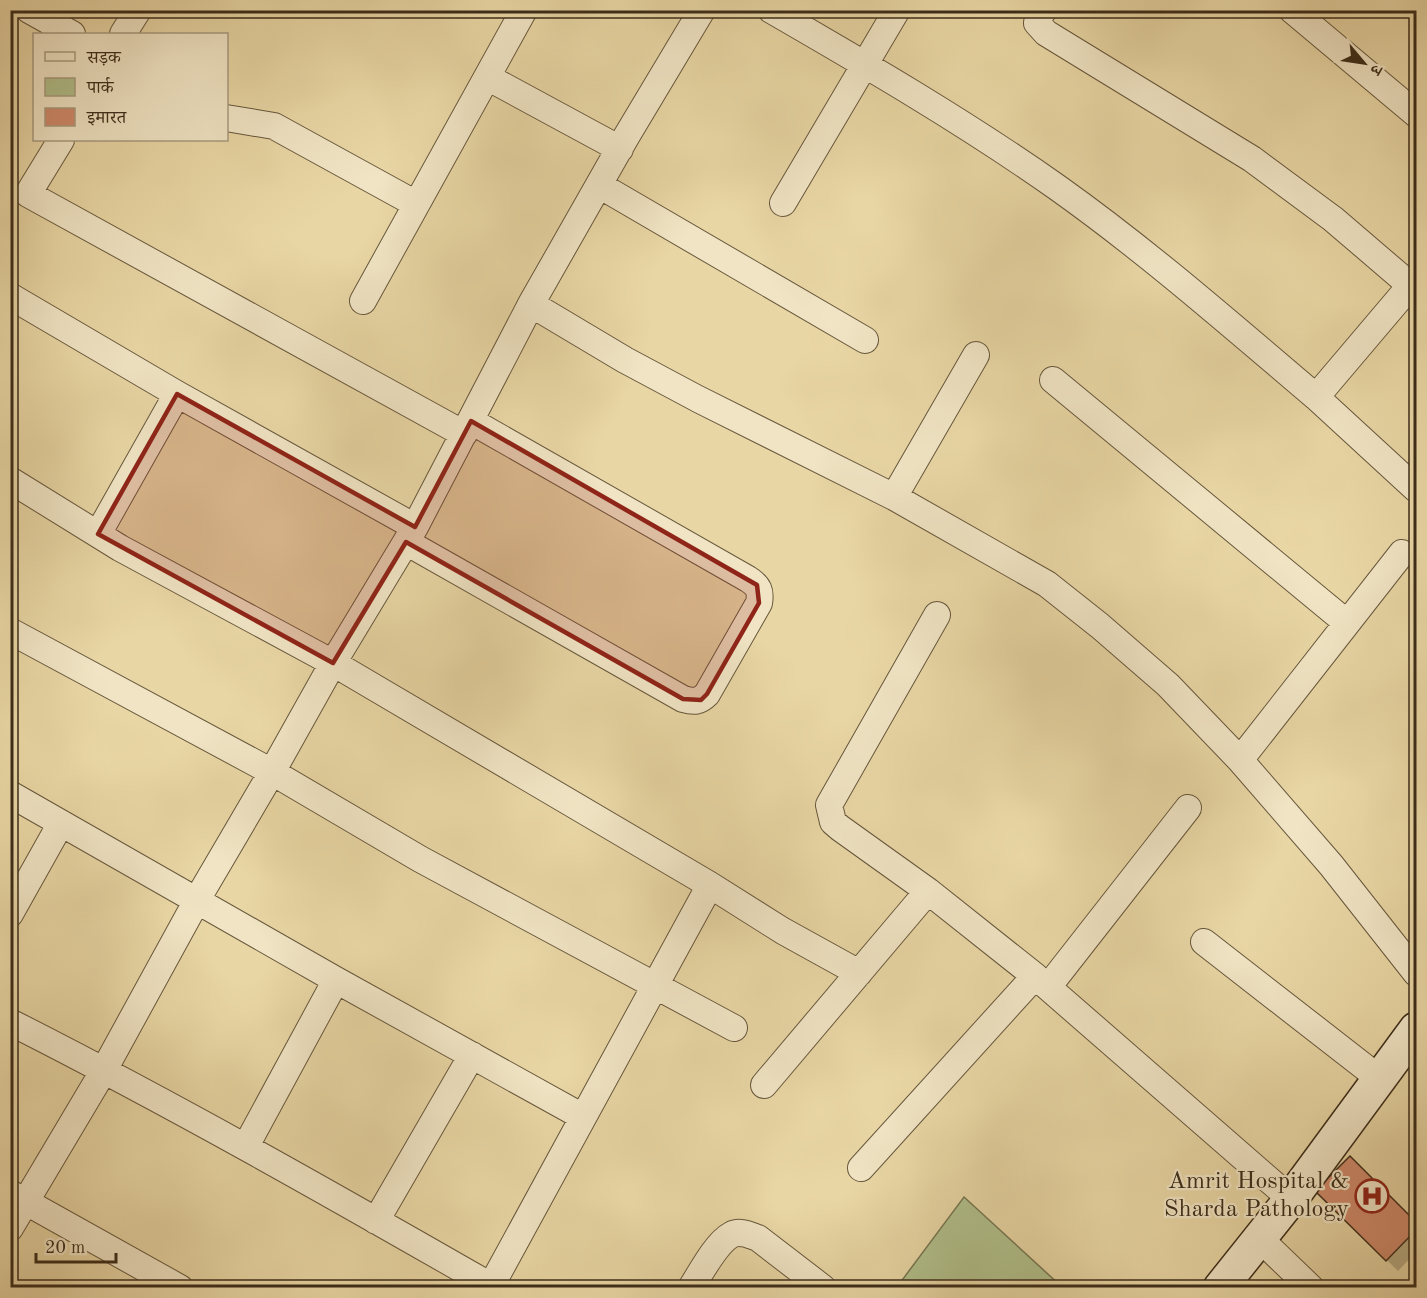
<svg xmlns="http://www.w3.org/2000/svg" width="1427" height="1298" font-family="'Old Standard TT','Noto Serif Devanagari',serif">
<style>
.green{fill:#b0bf8a;stroke:#767652;stroke-width:1.5}
.shadow{fill:#0003}
.building{fill:#d08a6c;stroke:#3c2d1a;stroke-width:1.5}
.lines{fill:none;stroke-linecap:round;stroke-linejoin:round}
.street-casing{stroke:#67573c;stroke-width:28}
.secondary-casing{stroke:#3c2d1a;stroke-width:36}
.street{stroke:#f0e4c4;stroke-width:26}
.secondary{stroke:#f0e4c4;stroke-width:33}
.marked{fill:#8f2418;fill-opacity:0.2;stroke:#8f2418;stroke-width:4.5;stroke-linejoin:round}
.labels{text-anchor:middle;dominant-baseline:central;stroke-width:4.5;stroke-linejoin:round;paint-order:stroke}
.poi-label{font-size:24px;fill:#3c2d1a;stroke:#f0e4c4;text-anchor:end}
</style>
<rect width="100%" height="100%" fill="#e8d6a4"/>
<filter id="stains"><feTurbulence type="fractalNoise" baseFrequency=".00333" numOctaves="4"/><feColorMatrix values="0 0 0 0 .2 0 0 0 0 .09 0 0 0 0 .02 0 0 0 .5 -.17"/></filter>
<radialGradient id="worn" r=".72"><stop offset=".6" stop-color="#630" stop-opacity="0"/><stop offset="1" stop-color="#630" stop-opacity=".3"/></radialGradient>
<!-- green -->
<path class="green" d="M964,1197L1062,1287H897Z"/>
<!-- shadow -->
<path class="shadow" d="M1350,1158L1416,1224V1252L1398,1271L1317,1191Z"/>
<!-- building -->
<path class="building" d="M1350,1156L1416,1222V1230L1386,1261L1315,1191Z"/>
<g class="lines">
<!-- street casing -->
<g class="street-casing">
<path id="street" d="M29,10L72,34
M771,10C868,66 966,123 1058,188C1148,252 1231,325 1316,397
M1044,10L1038,17L1037,23L1046,33L1252,159L1333,219L1416,290
M1292,10L1416,114
M123,34L138,10
M487,77L620,149
M226,118L274,126L416,204
M61,140L28,194L464,434
M599,185L865,340
M783,203L897,10
M1416,279L1316,397L1416,489
M10,296L177,394L415,527
M363,301L524,10
M531,304L625,360L698,399L894,497L1047,584L1100,626L1168,685L1240,760L1331,865L1416,973
M1053,380L1347,623
M10,480L120,548L333,663L710,885L783,931L859,973
M894,497L976,355
M98,534L177,394
M406,542L683,699C694,702 699,702 707,694L759,603C761,591 759,586 748,579L471,421
M937,615L829,805L833,822L840,828L928,891L1035,976L1291,1199
M10,631L272,772L420,859L734,1028
M1240,760L1402,553
M10,794L336,980L583,1117
M10,914L61,823
M1204,942L1380,1079
M1048,987L1188,808
M10,1022C174,1105 332,1195 491,1286
M764,1085L928,891
M246,1146L336,980
M861,1168L1035,976
M10,1193L180,1288
M376,1221L472,1055
M10,1228L104,1070L201,893L272,772L333,663L415,527L531,304L626,137L702,10
M1259,1238L1311,1288
M490,1288L710,885
M691,1288C700,1274 716,1243 731,1235C740,1230 749,1235 758,1238L823,1288"/>
</g>
<!-- secondary casing -->
<g class="secondary-casing">
<path id="secondary" d="M1220,1288L1291,1199L1416,1029"/>
</g>
<!-- street -->
<use href="#street" class="street"/>
<!-- secondary -->
<use href="#secondary" class="secondary"/>
</g>
<!-- marked area -->
<path class="marked" d="M177,394L415,527L471,421L757,585L759,603L707,694L701,700L683,699L406,542L333,663L98,534Z"/>
<!-- icons -->
<defs>
<g id="hospital-ring" transform="scale(1.725)"><circle r="9.5" fill="#f0e4c4" stroke="#8f2418" stroke-width="1.5"/><path d="M-5-5h3v3.5h4V-5h3V5h-3V1.5h-4V5h-3Z" fill="#8f2418"/></g>
</defs>
<g fill-rule="evenodd">
<use href="#hospital-ring" x="1372" y="1196"/>
</g>
<g class="labels">
<!-- poi labels -->
<g class="poi-label">
<text x="1349" y="1182">Amrit Hospital &amp;<tspan x="1349" dy="28">Sharda Pathology</tspan></text>
</g>
</g>
<!-- margin -->
<rect width="1427" height="1298" fill="none" stroke="#e8d6a4" stroke-width="36"/>
<rect x="12" y="12" width="1403" height="1274" fill="none" stroke="#3c2d1a" stroke-width="3"/>
<rect x="18" y="18" width="1391" height="1262" fill="none" stroke="#3c2d1a" stroke-width="1.5"/>
<!-- legend -->
<rect x="33" y="33" width="195" height="108" fill="#f0e4c4" stroke="#a89b80" stroke-width="1.5"/>
<rect x="45" y="52" width="30" height="9" fill="#f0e4c4" stroke="#a89b80" stroke-width="1.5"/>
<text x="87" y="63" font-size="18" fill="#3c2d1a">सड़क</text>
<rect x="45" y="78" width="30" height="18" fill="#b0bf8a" stroke="#a89b80" stroke-width="1.5"/>
<text x="87" y="93" font-size="18" fill="#3c2d1a">पार्क</text>
<rect x="45" y="108" width="30" height="18" fill="#d08a6c" stroke="#a89b80" stroke-width="1.5"/>
<text x="87" y="123" font-size="18" fill="#3c2d1a">इमारत</text>
<!-- north arrow -->
<g transform="translate(1364 63) rotate(119)" stroke="#f0e4c4" stroke-width="4.5" paint-order="stroke">
<path d="M0-4.5L10 22L0 15L-10 22Z" fill="#3c2d1a"/>
<text y="-9" font-size="16" font-weight="bold" text-anchor="middle" fill="#3c2d1a">उ</text>
</g>
<!-- scale -->
<path d="M36 1253v9h80v-9" fill="none" stroke="#3c2d1a" stroke-width="3"/>
<text x="45" y="1253" font-size="18" fill="#3c2d1a" stroke="#f0e4c4" stroke-width="4.5" paint-order="stroke">20 m</text>
<rect width="100%" height="100%" filter="url(#stains)"/>
<rect width="100%" height="100%" fill="url(#worn)"/>
</svg>
